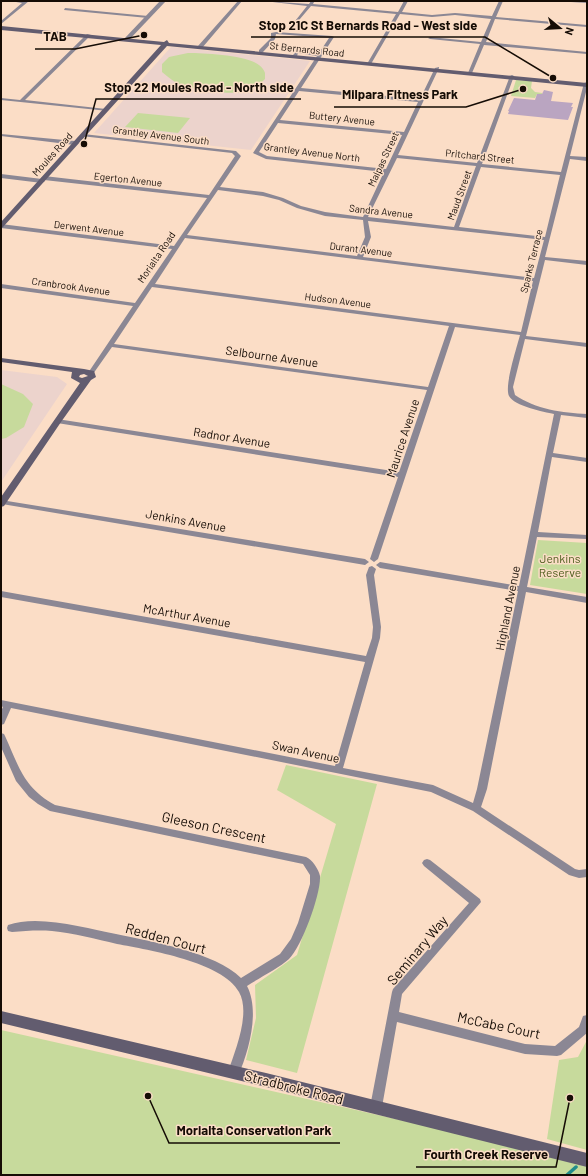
<svg xmlns="http://www.w3.org/2000/svg" width="588" height="1176" font-family="Barlow,sans-serif">
<style>
.education{fill:#ecd3cc}
.green{fill:#c7da9c}
.lines{fill:none;stroke-linecap:round;stroke-linejoin:round}
.stream{stroke:#218d8b;stroke-width:3.5}
.building{fill:#baa5c1}
.minor{fill:#8b8794;fill-rule:evenodd}
.tertiary{fill:#8b8794;fill-rule:evenodd}
.secondary{fill:#625c6f;fill-rule:evenodd}
.labels{text-anchor:middle;dominant-baseline:central;stroke-width:3;stroke-linejoin:round;paint-order:stroke}
.far-street-label{font-size:10px;fill:#150c05;stroke:#fbddc6}
.street-label{font-size:12px;fill:#150c05;stroke:#fbddc6}
.park-label{font-size:12px;fill:#4f5f1f;stroke:#fbddc6}
.near-street-label{font-size:14px;fill:#150c05;stroke:#fbddc6}
.leader{fill:none;stroke:#150c05;stroke-width:1.5}
.callout-dot{fill:#150c05;stroke:#fbddc6;stroke-width:1.5}
.callout-label{font-size:13px;text-anchor:middle;font-weight:bold;fill:#150c05;stroke:#fbddc6;stroke-width:3;stroke-linejoin:round;paint-order:stroke}
</style>
<rect width="100%" height="100%" fill="#fbddc6"/>
<!-- education -->
<path class="education" d="M171,47L310,61L251,150L94,133Z
M1,370L57,377L67,384L1,482Z"/>
<!-- green -->
<path class="green" d="M188,53C205,53 246,55 259,65C262,67 264,70 265,73V79C260,84 254,90 247,91C231,96 189,90 175,82C170,79 166,75 162,72V64L169,57Z
M516,80L532,81L531,88L535,92L542,93V94H537L535,98L511,96Z
M138,113L190,118L178,133L125,127Z
M1,384L23,394L33,404L24,427L6,438L1,439Z
M538,540L587,543V594L530,585Z
M286,765L377,784L297,1073L246,1060L256,1018L255,985L297,955L336,824L277,790Z
M1,1030L587,1162V1175H1Z
M587,1040V1150L547,1139L559,1060L578,1057Z"/>
<g class="lines">
<!-- stream -->
<path class="stream" d="M567,1175L576,1167"/>
</g>
<!-- building -->
<path class="building" d="M544,90L553,92L551,101L573,103L571,107H573L568,120L508,114L509,111H508L514,98L535,100L537,94H542Z"/>
<g class="lines">
<!-- minor -->
<path class="minor" d="M10,1H29L1,24V21L22,3Z
M238,1H242L202,48H198V46Z
M264,1L309,4L311,1H313L314,2L313,4L398,12L404,1H408L402,12L432,15L455,13L492,16L499,1H503L496,17L587,25V27L495,19L486,42L587,52V54L484,45L472,73L470,74L468,73L480,44L430,39L428,38L430,37L481,42L491,19L455,15L432,17L400,14L371,64L369,65L367,64L396,14L311,6L294,26L292,25L307,6Z
M569,1H587V3L571,2Z
M65,8L148,16L150,17L148,18L64,10Z
M276,32L332,36L334,37L301,88L420,99L435,68L439,67V68L398,155L477,163L510,76L512,75L514,76L482,164L561,172L584,83L587,82V88L570,156L587,157V161L570,159L545,257L587,261V265L545,260L526,336L587,343V347L525,339L513,387L515,395C535,409 563,413 587,414V418L561,415L553,453L587,458V462L552,457L538,532L587,535V539L537,537L527,587L587,597V603L526,592L487,789L481,807L575,869L579,870L587,869V877L579,878L569,875L473,811L431,792L11,708L4,724L1,725V711L3,707L1,706V700L335,766L365,662L1,597V591L366,656L372,638L373,627L366,575L369,567L372,566L376,569L374,575L381,627L380,638L343,768L433,785L473,803L477,789L518,591L380,568L376,565L380,562L519,586L554,414C544,412 514,406 509,396C504,386 517,347 520,335L455,327L378,559L374,562L370,559L398,477L57,423L54,421L57,419L399,472L427,390L112,347L93,374L91,375L88,373L133,306L1,288V284L135,303L172,249L1,228V224L174,246L207,198L44,180L41,178L44,176L209,195L235,156L232,153L81,136V135L83,134L236,151L241,156L220,187L263,192L283,198L301,206L325,212L363,217L384,172L266,159L253,153L317,56L298,53L297,56L293,55L297,51L319,53L329,38L276,34L275,39L263,52H259V50L271,38V33ZM299,91L418,102L404,132L280,120ZM278,123L402,135L386,169L267,156L259,152ZM397,158L476,166L454,227L368,217ZM481,167L560,175L545,237L459,227ZM218,190L263,196L279,200L297,208L325,216L363,220L365,237L357,256L187,235ZM368,221L544,240L534,278L363,257L371,237ZM185,238L533,281L521,332L155,284ZM152,287L449,326L428,387L114,344Z
M87,34L91,35L25,100L106,109L108,110V111L1,100V98L20,100Z
M1,134L75,141L78,143L75,145L1,136Z
M1,174L42,179L45,181L42,183L1,178Z
M1,500L365,559L369,562L365,565L2,504Z
M1,733L4,734L5,736C19,767 24,788 55,805L306,857C312,859 319,870 320,876C321,894 302,946 289,959C279,968 259,978 247,986C260,1011 249,1051 238,1076L234,1077L230,1076L228,1072C235,1051 251,1013 239,992C223,962 149,950 117,944C96,939 74,933 52,931C38,930 25,931 12,932L8,931L7,928L8,925C38,914 86,928 116,934C152,942 215,952 241,978L280,954L291,939L298,923L310,884V875L303,864L50,811L38,804L29,797L16,781L1,747Z
M427,859L430,860L480,899L481,902L402,994L399,1012L525,1044L555,1046L579,1027L583,1016L587,1015V1033L561,1055L557,1056L525,1054L397,1022L382,1107L380,1111L376,1112L372,1111L370,1107L392,992L393,989L469,903L424,866L422,863L424,860Z"/>
<!-- tertiary -->
<path class="tertiary" d="M160,1H166L128,41H124V39Z"/>
<!-- secondary -->
<path class="secondary" d="M1,26L164,42L167,40L169,43L587,83V87L167,46L3,227L1,228V222L161,45L1,30Z
M1,358L84,369L94,371L96,377L91,380L61,422L4,506L1,507V497L80,383L71,378L72,372L1,362ZM84,374L88,376L82,378L79,377L80,375Z
M1,1011L266,1073L587,1153V1167L266,1087L1,1023Z"/>
</g>
<g class="labels">
<!-- far-street labels -->
<g class="far-street-label">
<text transform="translate(307 49) rotate(6)">St Bernards Road</text>
<text transform="translate(342 118) rotate(6)">Buttery Avenue</text>
<text transform="translate(161 135) rotate(7)">Grantley Avenue South</text>
<text transform="translate(312 152) rotate(7)">Grantley Avenue North</text>
<text transform="translate(52 154) rotate(-48)">Moules Road</text>
<text transform="translate(480 156) rotate(6)">Pritchard Street</text>
<text transform="translate(383 159) rotate(-65)">Malpas Street</text>
<text transform="translate(128 179) rotate(6)">Egerton Avenue</text>
<text transform="translate(459 195) rotate(-70)">Maud Street</text>
<text transform="translate(381 211) rotate(6)">Sandra Avenue</text>
<text transform="translate(89 228) rotate(7)">Derwent Avenue</text>
<text transform="translate(361 249) rotate(7)">Durant Avenue</text>
<text transform="translate(156 257) rotate(-56)">Morialta Road</text>
<text transform="translate(531 261) rotate(-76)">Sparks Terrace</text>
<text transform="translate(71 286) rotate(8)">Cranbrook Avenue</text>
<text transform="translate(338 300) rotate(7)">Hudson Avenue</text>
</g>
<!-- street labels -->
<g class="street-label">
<text transform="translate(272 356) rotate(8)">Selbourne Avenue</text>
<text transform="translate(232 437) rotate(9)">Radnor Avenue</text>
<text transform="translate(402 438) rotate(-72)">Maurice Avenue</text>
<text transform="translate(186 520) rotate(10)">Jenkins Avenue</text>
<text transform="translate(507 608) rotate(-79)">Highland Avenue</text>
<text transform="translate(187 615) rotate(10)">McArthur Avenue</text>
<text transform="translate(306 751) rotate(12)">Swan Avenue</text>
</g>
<!-- park labels -->
<g class="park-label">
<text x="560" y="558">Jenkins<tspan x="560" dy="14">Reserve</tspan></text>
</g>
<!-- near-street labels -->
<g class="near-street-label">
<text transform="translate(214 827) rotate(12)">Gleeson Crescent</text>
<text transform="translate(166 938) rotate(15)">Redden Court</text>
<text transform="translate(417 950) rotate(-50)">Seminary Way</text>
<text transform="translate(499 1025) rotate(12)">McCabe Court</text>
<text transform="translate(294 1087) rotate(14)">Stradbroke Road</text>
</g>
</g>
<!-- callouts -->
<path class="leader" d="M553 78L485 37H251M144 35L75 49H35M84 144L96 99H301M523 89L466 107H334M148 1096L169 1143H340M570 1098L556 1167H416"/>
<g class="callout-dot">
<circle cx="553" cy="78" r="4"/>
<circle cx="144" cy="35" r="4"/>
<circle cx="84" cy="144" r="4"/>
<circle cx="523" cy="89" r="4"/>
<circle cx="148" cy="1096" r="4"/>
<circle cx="570" cy="1098" r="4"/>
</g>
<g class="callout-label">
<text x="368" y="30">Stop 21C St Bernards Road - West side</text>
<text x="55" y="41">TAB</text>
<text x="199" y="92">Stop 22 Moules Road - North side</text>
<text x="400" y="99">Milpara Fitness Park</text>
<text x="254" y="1135">Morialta Conservation Park</text>
<text x="486" y="1159">Fourth Creek Reserve</text>
</g>
<!-- border -->
<rect width="588" height="1176" fill="none" stroke="#150c05" stroke-width="4"/>
<!-- north arrow -->
<g transform="translate(560 28) rotate(108)" stroke="#fbddc6" stroke-width="3" paint-order="stroke">
<path d="M0-3L7 15L0 10L-7 15Z" fill="#150c05"/>
<text y="-6" font-size="11" font-weight="bold" text-anchor="middle" fill="#150c05">N</text>
</g>
</svg>
